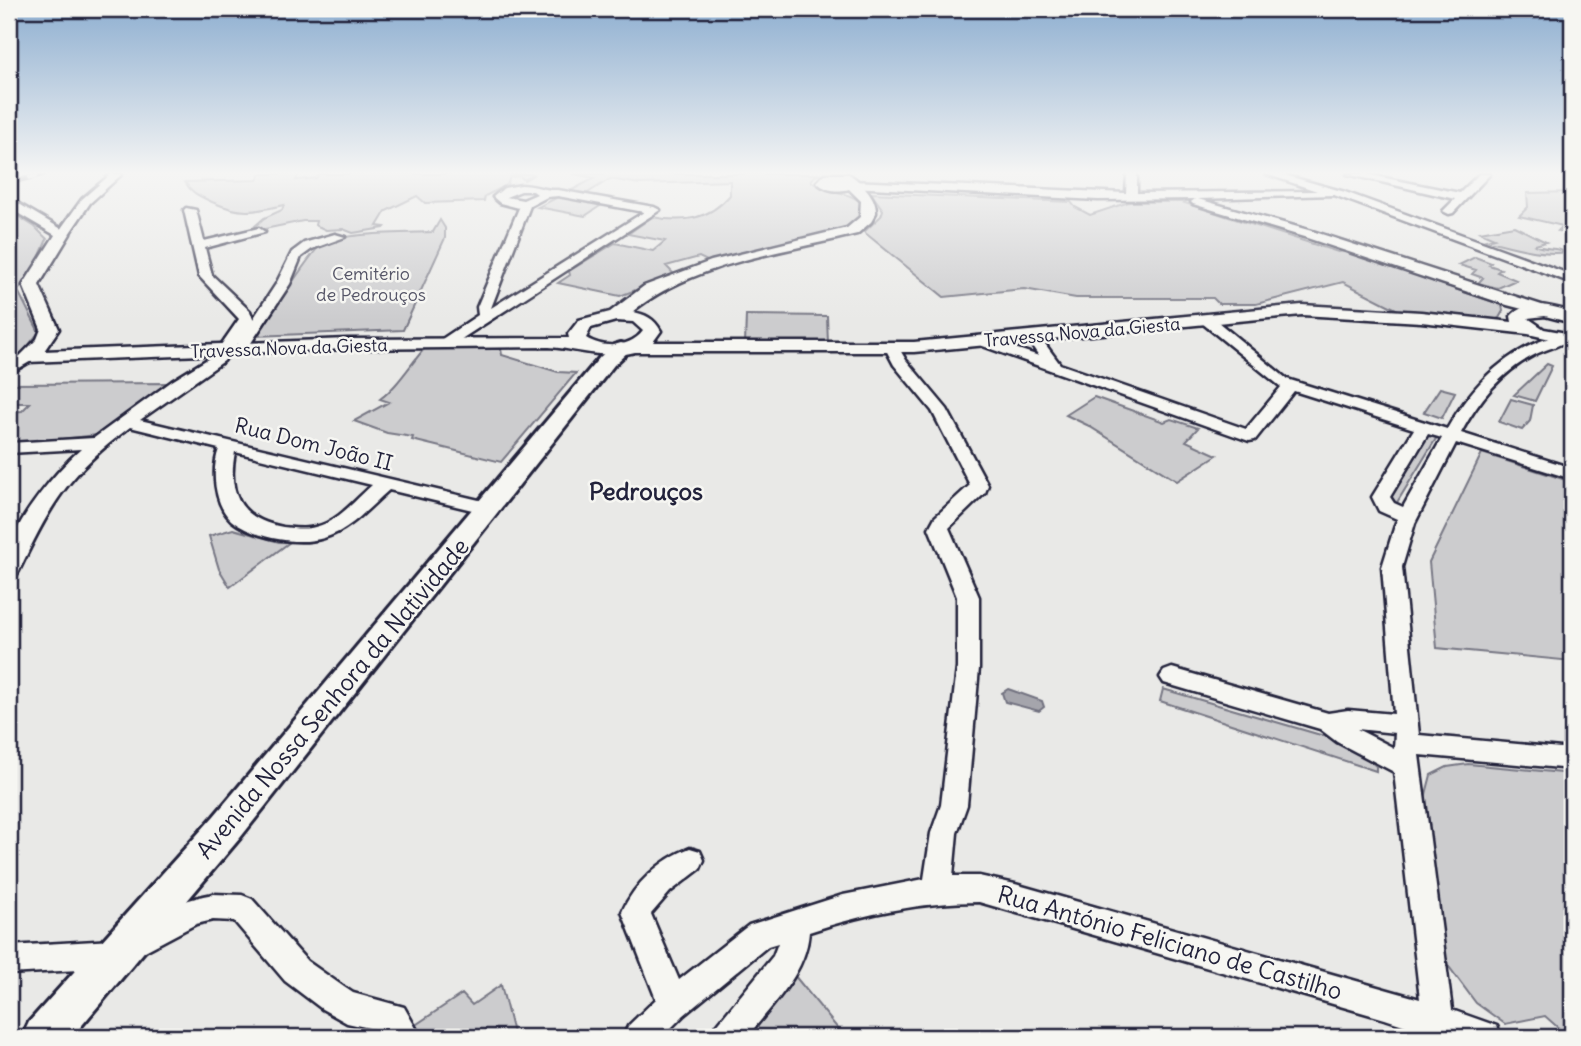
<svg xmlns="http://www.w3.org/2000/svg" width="1581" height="1046" font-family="Delius,sans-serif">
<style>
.green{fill:#ccccce;stroke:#777784;stroke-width:2}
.water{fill:#a5a5ac;stroke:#71717f;stroke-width:2}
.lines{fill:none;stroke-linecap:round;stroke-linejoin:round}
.minor-casing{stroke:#22223b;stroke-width:5}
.tertiary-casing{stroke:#22223b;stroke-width:5}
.secondary-casing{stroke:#22223b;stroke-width:6}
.minor{fill:#f6f6f2;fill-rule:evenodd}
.tertiary{fill:#f6f6f2;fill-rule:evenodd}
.secondary{fill:#f6f6f2;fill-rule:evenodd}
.rail-casing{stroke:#22223b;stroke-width:5}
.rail{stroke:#f6f6f2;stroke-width:3.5;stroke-dasharray:10;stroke-linecap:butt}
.labels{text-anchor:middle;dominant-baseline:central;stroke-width:5;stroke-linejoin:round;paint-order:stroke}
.far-park-label{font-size:18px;fill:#555567;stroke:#f6f6f2}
.far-street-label{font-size:18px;fill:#22223b;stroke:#f6f6f2}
.street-label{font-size:21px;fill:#22223b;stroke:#f6f6f2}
.quarter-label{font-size:24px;font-weight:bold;fill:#22223b;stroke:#f6f6f2}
.near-street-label{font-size:24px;fill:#22223b;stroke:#f6f6f2}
</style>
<rect width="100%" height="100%" fill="#e9e9e7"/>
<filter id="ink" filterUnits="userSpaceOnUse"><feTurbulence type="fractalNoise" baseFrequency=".0143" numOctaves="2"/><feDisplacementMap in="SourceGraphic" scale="14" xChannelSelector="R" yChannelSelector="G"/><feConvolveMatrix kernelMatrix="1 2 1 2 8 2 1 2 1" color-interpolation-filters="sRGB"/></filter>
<g filter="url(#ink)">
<!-- green -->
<path class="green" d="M261,174H299L296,180L316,178L319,174H535L524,180L520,176L510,177L507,185L485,196L484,201L425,203L417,196L386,211L377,226L385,227L384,228L353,233L343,229L326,230L315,225L316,221H303L260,230L255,226L264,218L282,210L284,205C253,212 242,215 212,202C200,196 192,194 185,182L257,180Z
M573,174H823L815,176L811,181C826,195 851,189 864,206L863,214L847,228L709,262L699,257L666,266L675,275L620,296L558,283L570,275L569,271L615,243L653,251L665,241L628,234L652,217C683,223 709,220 730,195V181L640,184L610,179L586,194L570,191L595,178Z
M1572,192V222H1568L1572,225V234L1558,231L1563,226L1519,216L1528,207L1527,193Z
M871,193L1071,202L1075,207L1090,215L1129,202H1182L1338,252L1345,251L1502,305L1503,311L1499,318L1495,320L1407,311L1406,314L1343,282L1256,304H1219L1213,298H1076L1024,289L944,297L864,232L881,216L883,210Z
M560,196L603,204L585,216L538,207Z
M9,211L35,227L47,239L39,258L18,291L39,332L23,352L9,363Z
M440,220L445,228V238L403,330L256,336C267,321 311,251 322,244C342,232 408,233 433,232Z
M1514,226L1546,242L1535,245C1545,250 1555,247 1566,252C1545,256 1508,246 1486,240L1494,238L1480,232Z
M1475,257L1491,263L1489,265L1501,269L1497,272L1516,280L1498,288L1478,283L1483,278L1472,274L1476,270L1459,265Z
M746,315L827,316L828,344H745Z
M424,349H501L502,355L558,372L576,373L501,462L412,440L413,437L387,433L354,421L389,402L380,399C397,387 410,365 424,349Z
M1547,364L1552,366L1535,401L1514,395Z
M171,383L109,430L97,435L9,445V412L22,411L30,403H9V384Z
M1440,388L1455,392L1442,418L1424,412Z
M1094,397L1164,422L1171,419L1198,428L1186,441L1217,455L1177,481L1087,425L1066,415Z
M1511,399L1533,405L1530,421L1522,430L1499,422Z
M1428,434L1437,437L1396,504L1389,501Z
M1482,453L1572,482V661L1437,648L1429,562Z
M233,529L279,542H290L230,587L219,569L209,536Z
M1163,689L1348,743L1376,766V771L1160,701Z
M1468,764L1572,774V1030L1563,1032L1545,1016L1505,1024L1476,1003L1447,964L1425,798L1431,775L1447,767Z
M794,975L839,1030L834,1037H744Z
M501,985L514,1037H417L414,1026L462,994L472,1005Z"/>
<!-- water -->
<path class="water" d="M1008,689L1042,701L1044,707L1039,711L1005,702L1002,693Z"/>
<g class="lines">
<!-- minor casing -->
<g class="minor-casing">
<path id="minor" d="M111,174H122L90,203L67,237H59L57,234L82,199Z
M1127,174H1137V193L1317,191L1266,174H1281L1345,192L1572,275V283L1334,195L1198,199L1312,231L1554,309L1556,312L1549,316L1507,305L1304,237L1193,204L1191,202L1195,199L1098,200L852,187L847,184L852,181L1126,193Z
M1347,174H1366L1460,193L1479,174H1490L1453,213L1449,214L1443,211L1455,199Z
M521,185C535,185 545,191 558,190L654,207L660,210L449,347H439L437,344L439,341L478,315L477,307L519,208L500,203L493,197L504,188ZM521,191H533L537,194L523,200L506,197ZM558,196L644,212L491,308L530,206L547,197Z
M186,208L196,210L204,241L259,228L265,232L205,248L212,275L250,311L253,319L276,284L292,252L304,243L335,234L345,237L312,249L301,257L290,284L249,346L244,347L237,343L224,361L140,420L496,504L498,508L496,512L489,514L389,490C369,507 351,530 324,538C298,546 253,538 231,520C214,504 211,470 219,449L130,427C69,473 51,503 19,571L16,576L9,578C9,569 7,558 9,550C16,519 57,470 81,449L9,453V443L94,438L172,381L214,355L239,319L199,276L184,210ZM235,452L372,485C355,500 338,522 315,527C305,530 293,528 283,527C240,519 227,494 235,452Z
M1207,316L1212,317L1287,379L1447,429C1474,382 1509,347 1563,334L1570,338C1562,346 1546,349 1536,354C1501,372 1479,400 1461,433L1572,468V479L1456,443L1415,523L1402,567L1419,735L1572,749V769L1419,755L1452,1010L1497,1026L1502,1037H1421V1031L1385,1019L979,902C921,902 864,914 809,932C806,974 771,1006 747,1037H711L716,1026L773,956L778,943L768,946L684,1015L662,1037H623L628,1026L656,999L622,912C634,884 661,859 690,848L700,851L704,860L700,869L670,892L651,914L679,980L749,925L843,895L924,879L931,833L941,805L957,668V597L929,528L935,517L970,485L932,411L894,365L885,348L892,344L897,345L906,360L947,409L988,485L985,493L949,528L979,597V668L967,805L957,833L953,876H979L1015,884L1420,999L1394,772L1337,742L1320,729L1164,683L1160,677L1164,671L1172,668L1328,713L1348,710L1394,714L1382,567L1397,519L1379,511L1372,497L1414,429L1294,391L1255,440L1249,441L977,344L975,341L982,337L1039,356L1025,336L1032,332L1037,333L1060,364L1246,429L1281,387L1202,323L1200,320ZM1428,434L1442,438L1403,507L1394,503L1390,497ZM1357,729L1395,733L1394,748Z
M28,352L33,354L36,357L33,360L9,374V362Z
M213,894L242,895L252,899L307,961L344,987L353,993L404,1007L421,1037H387L383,1031L347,1023L322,1009L285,981L234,921L213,920L196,924L145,951L135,947L130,937C140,914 190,898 213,894Z
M113,940L124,944L128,954L124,964L113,968L9,974V946Z"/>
</g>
<!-- tertiary casing -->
<g class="tertiary-casing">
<path id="tertiary" d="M825,174H849C861,182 877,197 876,213L871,222L857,234C782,253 693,262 632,312C645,314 654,318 661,331L653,342H914L1302,305L1421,312L1512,322L1511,316C1526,299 1553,306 1572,312V323L1545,316L1528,318L1544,329L1572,334V344L1528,334L1421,322L1302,315L914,352H635C606,360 578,349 549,347L347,349L28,362L19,357L37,339L41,329L23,285L55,235L9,208V198L70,234L39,285L59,329L44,351L347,339L569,338L568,334L579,320L610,312L644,286L711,261L847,228L860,217L861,201L849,189C838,192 825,191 817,182ZM616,321L633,322L643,331C630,348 604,349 586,338L591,328Z"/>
</g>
<!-- secondary casing -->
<g class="secondary-casing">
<path id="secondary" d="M621,343L628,345L631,349L614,365L240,838L72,1037H22L29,1022L214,816L600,357L614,345Z"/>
</g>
<!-- minor -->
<use href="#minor" class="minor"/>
<!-- tertiary -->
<use href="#tertiary" class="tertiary"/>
<!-- secondary -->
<use href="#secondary" class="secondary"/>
<!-- rail casing -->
<g class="rail-casing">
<path id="rail" d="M9,183L44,174"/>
</g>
<!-- rail -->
<use href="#rail" class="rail"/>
</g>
</g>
<!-- sky -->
<linearGradient id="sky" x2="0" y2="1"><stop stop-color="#8daed0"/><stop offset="0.54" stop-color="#f5f5f4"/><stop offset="1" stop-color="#f5f5f4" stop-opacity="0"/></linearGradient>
<rect width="1581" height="320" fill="url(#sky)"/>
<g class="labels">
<!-- far-park labels -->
<g class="far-park-label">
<text x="371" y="273">Cemitério<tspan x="371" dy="21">de Pedrouços</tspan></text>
</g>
<!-- far-street labels -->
<g class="far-street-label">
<text transform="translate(1082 332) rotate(-5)">Travessa Nova da Giesta</text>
<text transform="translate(289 348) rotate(-2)">Travessa Nova da Giesta</text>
</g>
<!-- street labels -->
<g class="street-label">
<text transform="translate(314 444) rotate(14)">Rua Dom João II</text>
</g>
<!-- quarter labels -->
<g class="quarter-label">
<text x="646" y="491">Pedrouços</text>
</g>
<!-- near-street labels -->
<g class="near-street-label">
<text transform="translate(332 698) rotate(-50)">Avenida Nossa Senhora da Natividade</text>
<text transform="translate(1170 942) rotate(16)">Rua António Feliciano de Castilho</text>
</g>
</g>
<!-- margin -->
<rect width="1581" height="1046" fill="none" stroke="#f6f6f2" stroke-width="35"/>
<rect x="18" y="18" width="1546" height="1011" fill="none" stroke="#22223b" stroke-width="2.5" filter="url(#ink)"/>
</svg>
